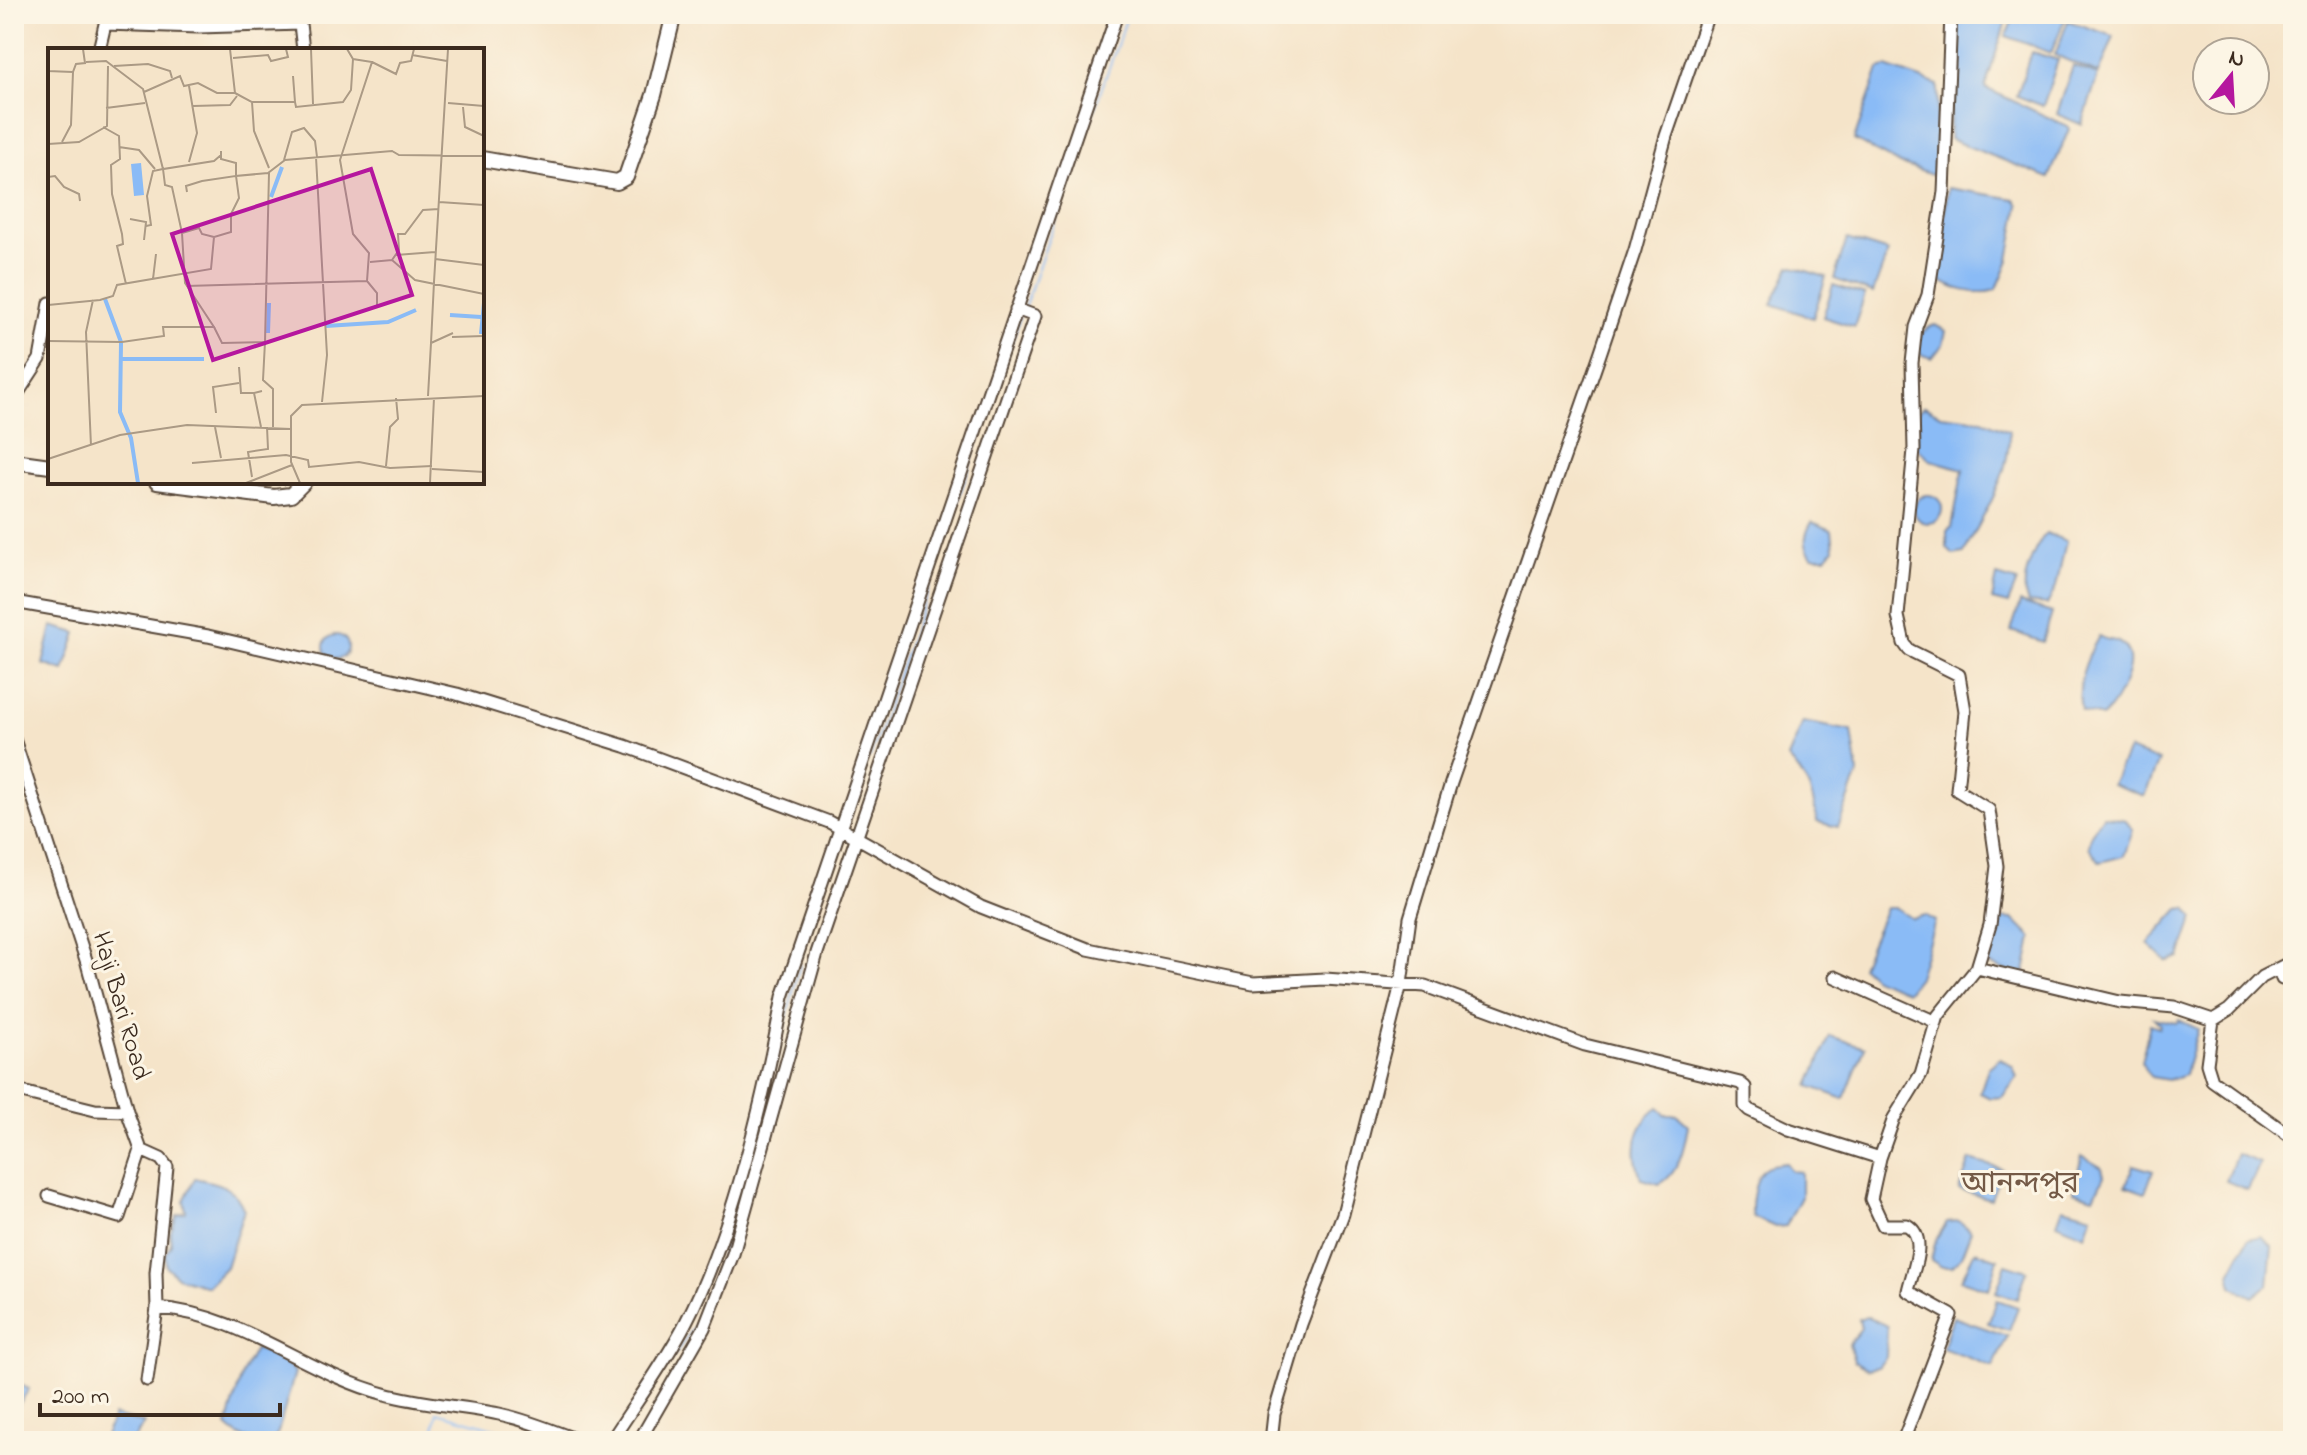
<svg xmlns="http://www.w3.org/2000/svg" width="2307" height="1455" font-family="'Indie Flower','Noto Sans Bengali',sans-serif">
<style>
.water{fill:#8abbf6;stroke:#62728a;stroke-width:2}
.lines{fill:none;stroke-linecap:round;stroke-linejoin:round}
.stream{stroke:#8abbf6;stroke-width:2}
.minor-casing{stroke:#574638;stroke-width:15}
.major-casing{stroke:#574638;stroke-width:18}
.minor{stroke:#fff;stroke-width:11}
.major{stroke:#fff;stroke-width:14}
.labels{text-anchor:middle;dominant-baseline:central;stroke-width:6;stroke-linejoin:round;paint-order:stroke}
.street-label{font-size:26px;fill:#3b2a1e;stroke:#fcf5e5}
.quarter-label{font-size:30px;fill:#745a47;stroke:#fcf5e5}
.inset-river{fill:none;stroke:#8abbf6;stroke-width:4}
.inset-road{fill:none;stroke:#ab9a85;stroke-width:2}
.view{fill:#b5179e;fill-opacity:0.15;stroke:#b5179e;stroke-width:4}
.inset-edge{fill:none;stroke:#3b2a1e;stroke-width:4}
</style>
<rect width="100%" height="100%" fill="#fcf5e5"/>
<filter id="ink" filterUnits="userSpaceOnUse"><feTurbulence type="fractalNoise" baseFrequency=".0125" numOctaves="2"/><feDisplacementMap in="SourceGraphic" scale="16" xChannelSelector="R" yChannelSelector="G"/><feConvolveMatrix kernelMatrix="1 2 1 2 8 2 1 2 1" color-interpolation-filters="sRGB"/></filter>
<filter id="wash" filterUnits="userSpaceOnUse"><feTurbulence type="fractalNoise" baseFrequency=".006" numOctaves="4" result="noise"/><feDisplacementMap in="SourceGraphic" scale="32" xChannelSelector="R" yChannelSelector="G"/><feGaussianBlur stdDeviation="1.8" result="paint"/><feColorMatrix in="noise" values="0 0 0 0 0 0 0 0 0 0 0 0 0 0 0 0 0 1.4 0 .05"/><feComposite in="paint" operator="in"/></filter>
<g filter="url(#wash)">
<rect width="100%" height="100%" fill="#f5e4c9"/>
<!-- water -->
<path class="water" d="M1956,14L2008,15L1985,88L2067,126L2069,129L2049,178L1949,139Z
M2015,14H2052L2065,19L2051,53L2006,36Z
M2068,21L2114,36L2099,74L2055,55Z
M2031,52L2058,60L2043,106L2017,96Z
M2073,66L2098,75L2082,125L2057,114Z
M1886,67L1938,85L1936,170L1932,175L1900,164L1854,140L1879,69Z
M1948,188L2015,199L2019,205L2009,260L1997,289C1981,297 1947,289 1935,276Z
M1847,239L1888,252L1873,293L1834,279Z
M1790,266L1826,277L1813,318L1772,304Z
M1833,285L1865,295L1854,327L1823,317Z
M1935,325L1946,331L1943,344L1932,358L1917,353C1919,338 1919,330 1935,325Z
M1924,406L1941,415L1982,420L2009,431C2011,476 1983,515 1964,553L1953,555L1947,548V531L1952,527L1963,469L1930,460L1916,447L1918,411Z
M1914 509a14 14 0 1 1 28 0a14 14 0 1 1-28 0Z
M1812,522L1832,530L1834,549L1826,557H1812C1803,545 1804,535 1812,522Z
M2046,533L2066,541L2056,587L2047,605L2028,603C2018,583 2033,550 2046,533Z
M1997,576L2017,582L2008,604L1992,600Z
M2020,603L2052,613L2043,642L2011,631Z
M52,626L77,633L64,671L43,664Z
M324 647a12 12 0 1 1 24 0a12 12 0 1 1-24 0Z
M2099,636C2106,641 2112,639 2118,642C2145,656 2116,705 2102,717L2081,711C2076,683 2085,661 2099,636Z
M1803,722L1852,731L1858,774L1838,827L1817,822C1814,795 1807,778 1788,758Z
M2128,750L2159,761L2144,796L2112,784Z
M2103,816L2125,820L2133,830L2124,856L2100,862L2089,847L2091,834Z
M1886,908H1896L1912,919L1924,915L1935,921L1918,977L1907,991L1875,979L1861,966Z
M2187,908L2194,917L2180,957L2167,962L2148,944L2179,909Z
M1994,918L2013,919L2032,938L2024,977L1984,963Z
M2154,1018L2176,1023L2179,1020L2198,1029L2185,1074L2168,1080L2151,1077L2141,1062L2150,1024L2159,1027L2160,1024Z
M1830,1036L1865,1047L1844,1099L1809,1086Z
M2000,1058L2013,1067L2017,1078L2002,1097L1990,1098L1980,1093L1988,1068Z
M1659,1107L1665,1115H1677L1688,1125C1685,1145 1679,1175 1659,1184L1642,1179C1630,1152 1634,1125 1659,1107Z
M2237,1154L2260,1163L2248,1190L2226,1181Z
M2082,1156L2102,1168L2104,1176L2094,1197L2073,1191Z
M1970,1160L2002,1169L1991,1199L1959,1190Z
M1786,1163L1792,1171L1801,1172V1197L1786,1226L1775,1227L1753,1217C1750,1205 1755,1174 1766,1167C1771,1164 1780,1164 1786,1163Z
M2133,1165L2153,1171L2145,1193L2126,1186Z
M195,1178C220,1184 234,1185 244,1210L226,1267L207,1286L177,1277L166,1266L165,1254L171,1244L170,1233L177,1215L186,1212L184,1201Z
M2063,1207L2092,1215L2085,1235L2057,1223Z
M1959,1221L1971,1231L1961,1257L1952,1267H1942L1931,1260L1936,1240L1947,1222Z
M2261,1236L2272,1246L2268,1285L2253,1297L2233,1287L2230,1273L2248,1239Z
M1975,1251L1998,1259L1989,1289L1961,1280Z
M2006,1264L2027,1271L2017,1299L1996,1292Z
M1997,1300L2018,1307L2009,1330L1988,1323Z
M1866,1316L1887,1326L1886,1357L1878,1367L1868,1369L1854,1361L1849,1344L1861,1328L1859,1319Z
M1953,1317L2008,1336L1993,1367L1942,1348Z
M255,1349L281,1357L295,1372L278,1432L274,1439C255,1443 241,1440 227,1426L242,1374Z
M14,1374L18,1384L29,1389L14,1412Z
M113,1416L144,1423L133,1441H103Z"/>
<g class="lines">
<!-- stream -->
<path class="stream" d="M1024,308L1128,14
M870,758L1020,317
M773,1071L800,965
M660,1376L700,1318L735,1216
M434,1430L437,1412L539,1441
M619,1441L623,1431"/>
</g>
</g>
<g filter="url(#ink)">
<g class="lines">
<!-- minor casing -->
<g class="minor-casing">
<path id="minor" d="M99,50L105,24L199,27L300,24L303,50
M14,399L40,359L50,303
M14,602L208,636L457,694L625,746L829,822L981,907L1088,949L1253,983L1325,979L1425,986L1585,1045L1740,1083L1745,1087V1106L1749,1110L1788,1129L1880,1158L1894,1118L1921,1074L1938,1016L1977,968L1990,925L1997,866L1989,810L1957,790L1965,711L1959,675L1909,650L1904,643L1898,616L1914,450L1912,363L1916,327L1928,295L1944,192L1951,14
M14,739L87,963L127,1111L95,1110L14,1090
M1977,968L2120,1002L2174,1007L2213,1020L2207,1064L2212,1080L2293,1138
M2279,969L2282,979L2293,976
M1835,977L1936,1022
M2213,1020L2229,1010L2262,977L2293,961
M127,1111L141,1150L161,1159L167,1167L156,1273L157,1308C242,1314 305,1373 385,1394C422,1404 462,1406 499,1414C528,1420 554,1432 581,1441
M1880,1158L1871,1199L1883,1225H1907C1929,1238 1912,1271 1908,1291L1951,1315L1903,1441
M49,1196L119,1217L141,1150
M147,1380L157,1308
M611,1441C636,1402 665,1363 686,1322C733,1232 764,1097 783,997L1117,14
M639,1441L704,1328L733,1254L817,953L1035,316L1016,309
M1271,1441L1274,1414L1301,1324L1343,1214L1401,984L1410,918L1451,783L1600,354L1635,250L1666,136L1708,14"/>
</g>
<!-- major casing -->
<g class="major-casing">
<path id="major" d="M482,159L617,182L626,177L654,95L674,14
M14,461L50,466
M157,482L274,497L291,495L304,482"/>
</g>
<!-- minor -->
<use href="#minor" class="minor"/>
<!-- major -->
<use href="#major" class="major"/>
</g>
</g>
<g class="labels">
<!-- street labels -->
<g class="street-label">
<text transform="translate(120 1006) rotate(74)">Haji Bari Road</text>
</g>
<!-- quarter labels -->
<g class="quarter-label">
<text x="2020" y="1185">আনন্দপুর</text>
</g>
</g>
<!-- overview -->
<g transform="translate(48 48)">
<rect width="436" height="436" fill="#f5e4c9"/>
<path d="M93,115L96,147L86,148L83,116Z" fill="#8abbf6"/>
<path class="inset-river" d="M223,149L234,119M57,251L73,294M402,267L433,269M278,278L340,274L368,262M220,285L221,255M433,286L436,255M73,295L72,364L83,390L90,435M73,311H156"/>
<path class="inset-road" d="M182,1L187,45L204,54L206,83L221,120M263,1L265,56M364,7L399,13M185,10L220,7L223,13L240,9L238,1M38,14L58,13L95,41L115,121L166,113L173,107M324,14L348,26L352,15L363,13L366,1M0,18V23L25,24M66,18L100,16L122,23L124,30M245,28L247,54M96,44L132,28L136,38L150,35L169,45H187M204,54H247L248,59L295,54L303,42L305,11M400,55L436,58M145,58L182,57L189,48M415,59L417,79L436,88M58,60L97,55M55,79L71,88L72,111L63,117L64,146L74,186L75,196L69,198L78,236M14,94L23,77L25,24L28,16L37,15L35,1M0,96L31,94L59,78L60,18M71,99L91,102L107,121M268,109L279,307L274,354M236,112L244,84L256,80L267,93L269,109M141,114L149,85L141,38M0,129L7,128L16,139L31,146L32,153M139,144L138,138L154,133L188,128V115L173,111V103M391,154L436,157M82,171L98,174L96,192M98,178L103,177L99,148L105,123L115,121L117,137L124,139L134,185M348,207L387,204M387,211L436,217M344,212L351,202L350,186H357L375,162L391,161M322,214L344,212L367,232L436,246M105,231L108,206M319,233L329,245V257M386,234L400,1M138,238L319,233L321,205L305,186L292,112L324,14L305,11L299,1M0,257L52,252L65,248L69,237L163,221L166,189L183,184V166L191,150L188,128L220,125L237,112L344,103L351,107L436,108M166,279L174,295L217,294L221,125M404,289L436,288M0,293L74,294L116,288L115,279H166L137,235L134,185L151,180L154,186L166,189M217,294L215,332L225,341V379M383,295L386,234M191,319L193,345H206M380,348L383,295L405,285M168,365L165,339L191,335M167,379L173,410M213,379L206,345L214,343M43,398L38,284L45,252M0,411L72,387L139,377L243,381M144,415L238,407L260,412L261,419L311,414L342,420L384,418M338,418L342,379L350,371L348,350M384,421L436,424M204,429L200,404L220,401L219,379M198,435L244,417M252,435L243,414V368L254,357L436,348M382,435L386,350"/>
<path class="view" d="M323,121L364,247L165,312L124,186Z"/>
<rect width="436" height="436" class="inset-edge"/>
</g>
<!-- margin -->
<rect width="2307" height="1455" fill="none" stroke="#fcf5e5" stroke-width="48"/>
<!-- north arrow -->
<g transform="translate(2231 76) rotate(18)"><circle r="38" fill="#fcf5e5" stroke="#afa495" stroke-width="2"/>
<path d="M0-6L14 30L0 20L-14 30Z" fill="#b5179e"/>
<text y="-12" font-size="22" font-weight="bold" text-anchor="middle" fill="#3b2a1e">N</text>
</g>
<!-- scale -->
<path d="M40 1403v12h240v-12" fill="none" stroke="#3b2a1e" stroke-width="4"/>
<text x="52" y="1403" font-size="24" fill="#3b2a1e" stroke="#fcf5e5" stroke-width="6" paint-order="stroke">200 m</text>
</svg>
